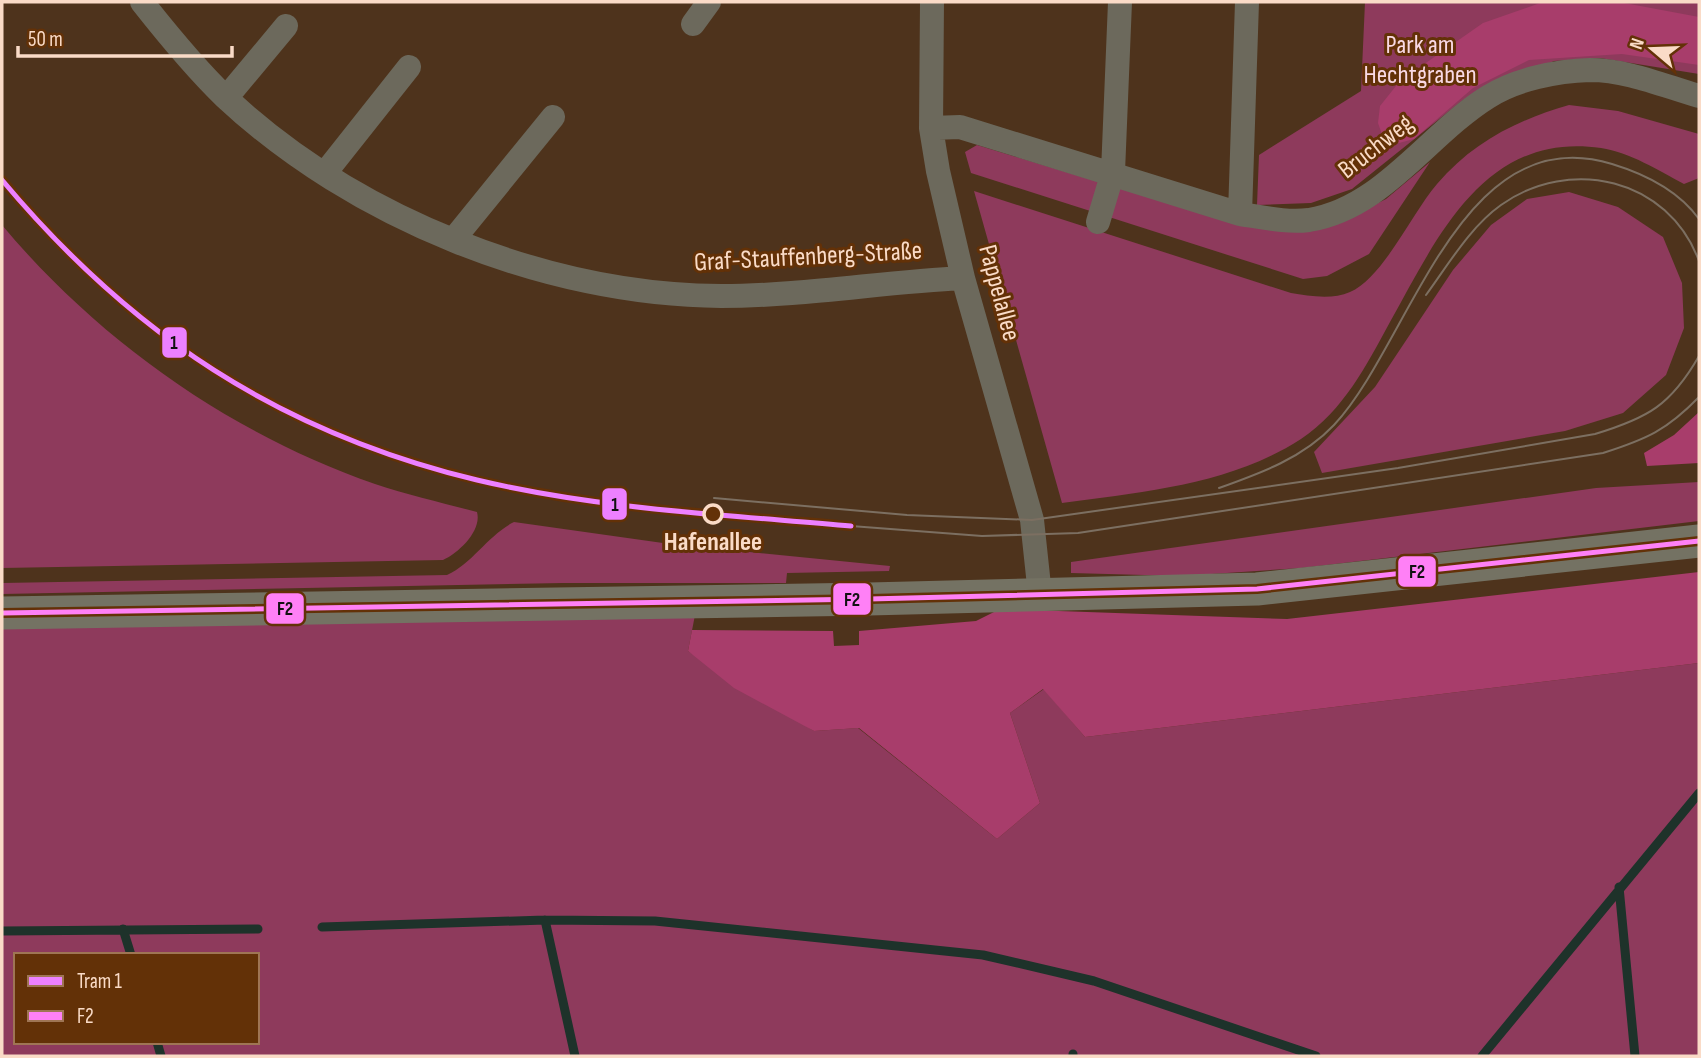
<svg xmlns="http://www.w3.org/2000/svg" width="1701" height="1058" font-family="'Sofia Sans Condensed',sans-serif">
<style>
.green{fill:#8e3a5c;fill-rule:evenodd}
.forest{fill:#a83d6b}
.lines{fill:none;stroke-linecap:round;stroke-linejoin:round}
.stream{stroke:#1e322a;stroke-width:9}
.street{stroke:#6c695c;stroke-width:24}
.secondary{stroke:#747263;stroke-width:33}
.tram{stroke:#7c6f61;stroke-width:2}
.bus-1-casing{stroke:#633107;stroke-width:10}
.bus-1{stroke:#ff80f6;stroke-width:5}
.tram-1-casing{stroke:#633107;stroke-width:10}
.tram-1{stroke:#ed80ff;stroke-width:5}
.stop-dot{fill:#633107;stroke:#fadbc7;stroke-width:3.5}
.labels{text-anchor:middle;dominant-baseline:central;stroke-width:6;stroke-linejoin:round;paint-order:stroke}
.park-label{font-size:26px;fill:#f9d9e4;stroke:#633107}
.street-label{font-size:26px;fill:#fadbc7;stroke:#633107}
.stop-label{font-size:26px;font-weight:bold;fill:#fadbc7;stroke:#633107}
.line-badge{stroke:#633107;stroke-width:2.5}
.pale-badge-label{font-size:19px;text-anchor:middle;font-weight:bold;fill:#111}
</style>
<rect width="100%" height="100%" fill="#4e331c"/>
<!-- green -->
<path class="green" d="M1365,2H1699V74L1600,58L1554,61L1463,100L1352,189L1311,203L1257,205L1259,155L1361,91Z
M1569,105L1618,111L1699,134V178L1684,184C1660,171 1629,152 1601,148C1485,131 1438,236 1390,322C1366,366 1344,410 1301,439C1230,485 1143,492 1062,503L974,191L1291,293C1309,296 1332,300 1350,292C1383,278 1412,213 1437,184C1473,142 1517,120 1569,105Z
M977,145L1247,227L1346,219L1386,199L1430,162L1369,254L1327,276L1303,279L971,173L965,152Z
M1569,192L1618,207L1663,237L1682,283L1684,328L1666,375L1623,413L1565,431L1322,473L1314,452L1375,387L1453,270L1491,225L1527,199Z
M2,225C99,341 231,434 375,484C408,495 443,503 477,512C482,530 460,552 443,560L2,568Z
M1699,482V521L1301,568L1181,576L1071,573V562L1596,488Z
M514,522L670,544L890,566L889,571L787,573L786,583H563L2,594V583L447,575C473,563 488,535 514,522Z
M695,615L688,651L814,731L858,728L997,839L1040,803L1010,713L1044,689L1085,737L1699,663V1056H2V626ZM16,955H257V1042H16Z"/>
<!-- forest -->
<path class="forest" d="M1543,2H1619L1699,17V65L1622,54L1529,60L1473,88L1414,139L1399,143L1383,137L1378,123L1380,106L1400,81L1483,23Z
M1699,412V463L1647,466L1644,453L1674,435Z
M1699,572V663L1085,737L1043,689L1010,713L1040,803L997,839L859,728L814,731L734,688L688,651L692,630L833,631L834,646L859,645V631L976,621L1000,609L1287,619Z"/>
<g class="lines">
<!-- stream -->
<path class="stream" d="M1619,887L1635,1056
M545,920L575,1056
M322,927L545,920L655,921L983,955L1094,981L1316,1056
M123,929L131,955
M2,931L258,929
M157,1042L161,1056
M1073,1056V1054
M1482,1056L1699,793"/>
<!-- street -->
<path class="street" d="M142,2C168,35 195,68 225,97C353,217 546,295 721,296C802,296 882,282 963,278
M932,2L931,128L938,171L963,278L1032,520L1040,595
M693,24L709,2
M226,98L286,26
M931,128L960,127L1240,214C1262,217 1286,223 1309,220C1383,208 1427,135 1488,97C1516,79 1557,71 1590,70C1627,70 1664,86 1699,96
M325,173L409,67
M1240,214L1247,2
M1098,222L1113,172L1120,2
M453,240L553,117"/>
<!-- secondary -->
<path class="secondary" d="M2,613L869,599L1257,589L1699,541"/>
<!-- tram -->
<path class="tram" d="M1426,295C1448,265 1470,227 1501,205C1570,156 1668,178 1699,261
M1219,488C1261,473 1303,458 1334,425C1411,343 1460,117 1612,164C1645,174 1678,190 1699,219
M714,498L907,515L1032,520L1398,468L1595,434C1648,418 1671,405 1699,356
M851,526L982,536L1078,533L1603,453C1647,439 1667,430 1699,397"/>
<!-- bus-1 casing -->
<g class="bus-1-casing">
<path id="bus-1" d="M2,613L869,599L1257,589L1699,541"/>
</g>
<!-- bus-1 -->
<use href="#bus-1" class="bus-1"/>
<!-- tram-1 casing -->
<g class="tram-1-casing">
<path id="tram-1" d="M2,180C132,335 279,432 477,480C599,509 727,515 851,526"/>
</g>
<!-- tram-1 -->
<use href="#tram-1" class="tram-1"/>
</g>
<!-- markers -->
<circle class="stop-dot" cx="713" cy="514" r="9"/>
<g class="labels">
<!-- park labels -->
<g class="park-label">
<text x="1420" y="45">Park am<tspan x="1420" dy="30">Hechtgraben</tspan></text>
</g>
<!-- street labels -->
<g class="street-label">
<text transform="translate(1376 147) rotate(-38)">Bruchweg</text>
<text transform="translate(808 257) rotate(-3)">Graf-Stauffenberg-Straße</text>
<text transform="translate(999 293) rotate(75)">Pappelallee</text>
</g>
<!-- stop labels -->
<g class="stop-label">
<text x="713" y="542">Hafenallee</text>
</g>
</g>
<g class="line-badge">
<rect x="161" y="326" width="27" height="33" rx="7" fill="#ed80ff"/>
<rect x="601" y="487" width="27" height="34" rx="7" fill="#ed80ff"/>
<rect x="1397" y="555" width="40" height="33" rx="7" fill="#ff80f6"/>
<rect x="832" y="582" width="40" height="34" rx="7" fill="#ff80f6"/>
<rect x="265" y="592" width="40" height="33" rx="7" fill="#ff80f6"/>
</g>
<g class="pale-badge-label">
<text x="174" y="349">1</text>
<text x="615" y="511">1</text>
<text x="1417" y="578">F2</text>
<text x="852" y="606">F2</text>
<text x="285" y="615">F2</text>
</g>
<!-- border -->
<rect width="1701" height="1058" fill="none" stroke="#fadbc7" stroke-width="7"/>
<!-- legend -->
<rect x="14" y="953" width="245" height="91" fill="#633107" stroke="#9f7554" stroke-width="2"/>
<rect x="28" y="976" width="35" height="10" fill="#ed80ff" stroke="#9f7554" stroke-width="2"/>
<text x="77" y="988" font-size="21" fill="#fadbc7">Tram 1</text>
<rect x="28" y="1011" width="35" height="10" fill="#ff80f6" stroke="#9f7554" stroke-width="2"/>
<text x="77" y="1023" font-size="21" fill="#fadbc7">F2</text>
<!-- north arrow -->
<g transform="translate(1652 49) rotate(289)" stroke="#633107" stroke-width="5" paint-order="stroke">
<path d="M0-5L12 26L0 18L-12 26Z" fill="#fadbc7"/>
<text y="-10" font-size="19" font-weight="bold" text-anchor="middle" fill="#fadbc7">N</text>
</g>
<!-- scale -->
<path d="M18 46v10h214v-10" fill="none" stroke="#fadbc7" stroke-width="3.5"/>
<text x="28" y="46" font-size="21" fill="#fadbc7" stroke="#633107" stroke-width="5" paint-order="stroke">50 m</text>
</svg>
